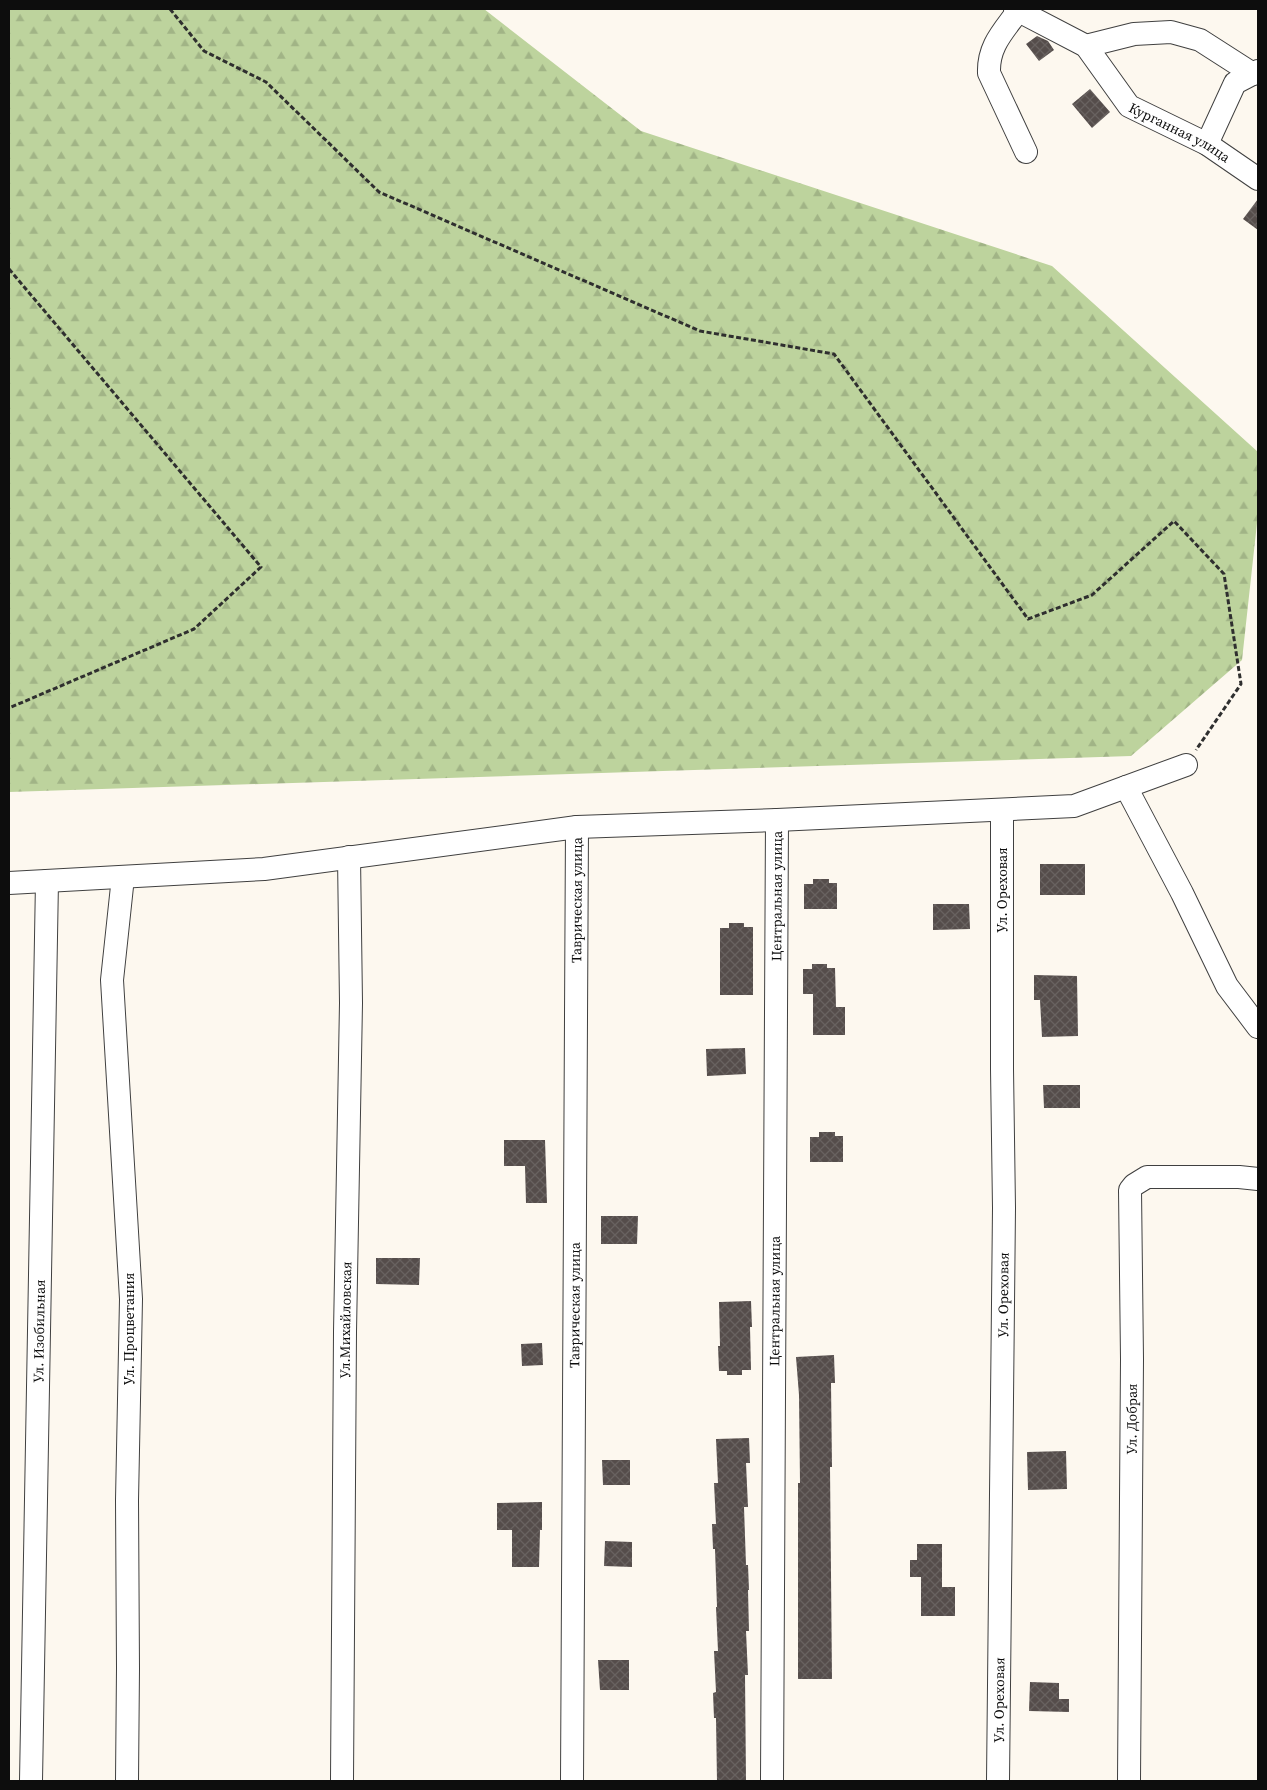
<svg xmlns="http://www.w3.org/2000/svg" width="1267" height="1790" font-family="'Source Serif 4',serif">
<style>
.forest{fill:url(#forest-firs)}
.building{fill:url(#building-cross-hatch)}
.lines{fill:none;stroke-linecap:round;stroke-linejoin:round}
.minor-casing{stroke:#404040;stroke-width:24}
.path{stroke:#2f2f2f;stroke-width:3;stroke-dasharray:5 2.5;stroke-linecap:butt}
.minor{stroke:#fff;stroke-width:22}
.labels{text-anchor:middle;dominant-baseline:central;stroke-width:5;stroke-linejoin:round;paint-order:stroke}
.street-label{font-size:14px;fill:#0d0d0d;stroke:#fff}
</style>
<defs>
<pattern id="forest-firs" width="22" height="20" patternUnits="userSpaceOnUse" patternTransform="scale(1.25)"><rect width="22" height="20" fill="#bdd39d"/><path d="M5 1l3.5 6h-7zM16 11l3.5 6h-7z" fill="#a1b486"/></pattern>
<pattern id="building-cross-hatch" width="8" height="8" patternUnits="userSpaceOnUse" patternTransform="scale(1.25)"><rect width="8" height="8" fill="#554d4b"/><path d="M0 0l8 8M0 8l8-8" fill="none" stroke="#686260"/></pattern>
</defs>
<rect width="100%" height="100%" fill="#fdf8ef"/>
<!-- forest -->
<path class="forest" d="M9,9H484L641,131L1052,266L1258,452V514L1242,660L1131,756L9,792Z"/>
<!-- building -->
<path class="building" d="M1037,36L1048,41L1054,50L1039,61L1026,44Z
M1090,89L1110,112L1092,128L1072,104Z
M1258,199V230L1243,219Z
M1040,864H1085V895H1040Z
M813,879H829V883H837V909H804V884H813Z
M933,904H969L970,929L933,930Z
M729,923H744V927H753V995H720V928H729Z
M812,964H827V968H835L836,1007H845V1035H813V994H803V969H812Z
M1034,975L1077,976L1078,1036L1042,1037L1040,1000H1034Z
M745,1048L746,1074L707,1076L706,1049Z
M1043,1085H1080V1108H1044Z
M819,1132H835V1136H843V1162H810V1137H819Z
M504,1140H545L547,1203H526L525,1166H504Z
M601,1216H638L637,1244H601Z
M376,1258H420L419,1285L376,1284Z
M751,1301L752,1327H750L751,1370H742V1375H727V1371H719L718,1346H720L719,1302Z
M542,1343L543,1365L522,1366L521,1344Z
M834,1355L835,1383H831L832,1467H830L832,1679H798V1483H800L799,1395L796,1357Z
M749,1438L750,1463H746L748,1507H744L746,1565H748L749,1590H748L749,1631H746L748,1675H745L746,1781H717L716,1718H714L713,1693L716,1692L714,1651H718L716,1607H717L715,1549H713L712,1524H716L714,1483H718L716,1439Z
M1066,1451L1067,1489L1028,1490L1027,1452Z
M602,1460H630V1485H603Z
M542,1502V1530H540L539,1567H512V1530H497V1503Z
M605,1541L632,1542V1567L604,1566Z
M917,1544H942V1587H955V1616H921V1577H910V1560H917Z
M598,1660H629V1690H600Z
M1030,1682L1059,1683V1699H1069V1712L1029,1711Z"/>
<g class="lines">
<!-- minor casing -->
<g class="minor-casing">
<g id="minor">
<path id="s1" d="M1015,9L1086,46L1129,106L1207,144L1258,179"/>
<path d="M1018,11C1003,32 988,46 989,73L1026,152"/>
<path d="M1086,46L1134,34L1171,32L1200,40L1253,74"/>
<path d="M1207,144L1235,83L1258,71"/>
<path d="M1126,787L1182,893L1227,986L1258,1027"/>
<path d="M123,877L112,980L131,1299L127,1500L128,1668L127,1781"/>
<path d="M9,883L264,869L577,827L777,820L1074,806L1186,765"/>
<path id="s2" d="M31,1781L47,881"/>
<path id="s3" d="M342,1781L345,1332L351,1003L349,857"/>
<path id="s4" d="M572,1781L577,827"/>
<path id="s5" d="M772,1781L777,820"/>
<path id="s6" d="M998,1781L1004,1208L1002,1069V810"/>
<path id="s7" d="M1129,1781L1132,1359L1130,1190L1134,1185L1147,1177H1239L1258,1179"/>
</g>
</g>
<!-- path -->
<path class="path" d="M170,9L204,51L266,82L379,192L700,331L834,354L1028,619L1092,595L1174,521L1224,574L1241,684L1196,750
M9,269L261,567L194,629L9,708"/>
<!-- minor -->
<use href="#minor" class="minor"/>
</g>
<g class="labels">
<!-- street labels -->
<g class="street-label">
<text stroke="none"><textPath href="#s1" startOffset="211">Курганная улица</textPath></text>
<text transform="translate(1002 890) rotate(-90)">Ул. Ореховая</text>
<text stroke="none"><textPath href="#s5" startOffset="885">Центральная улица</textPath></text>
<text stroke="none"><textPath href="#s4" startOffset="881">Таврическая улица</textPath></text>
<text stroke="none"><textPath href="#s6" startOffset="486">Ул. Ореховая</textPath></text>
<text stroke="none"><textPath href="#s5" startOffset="480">Центральная улица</textPath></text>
<text stroke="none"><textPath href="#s4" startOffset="476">Таврическая улица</textPath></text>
<text stroke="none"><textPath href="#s3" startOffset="461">Ул.Михайловская</textPath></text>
<text transform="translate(129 1329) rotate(-90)">Ул. Процветания</text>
<text stroke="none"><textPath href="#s2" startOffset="450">Ул. Изобильная</textPath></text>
<text stroke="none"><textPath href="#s7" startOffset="362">Ул. Добрая</textPath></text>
<text stroke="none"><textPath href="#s6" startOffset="81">Ул. Ореховая</textPath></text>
</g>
</g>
<!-- border -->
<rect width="1267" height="1790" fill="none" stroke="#0d0d0d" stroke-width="20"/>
</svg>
